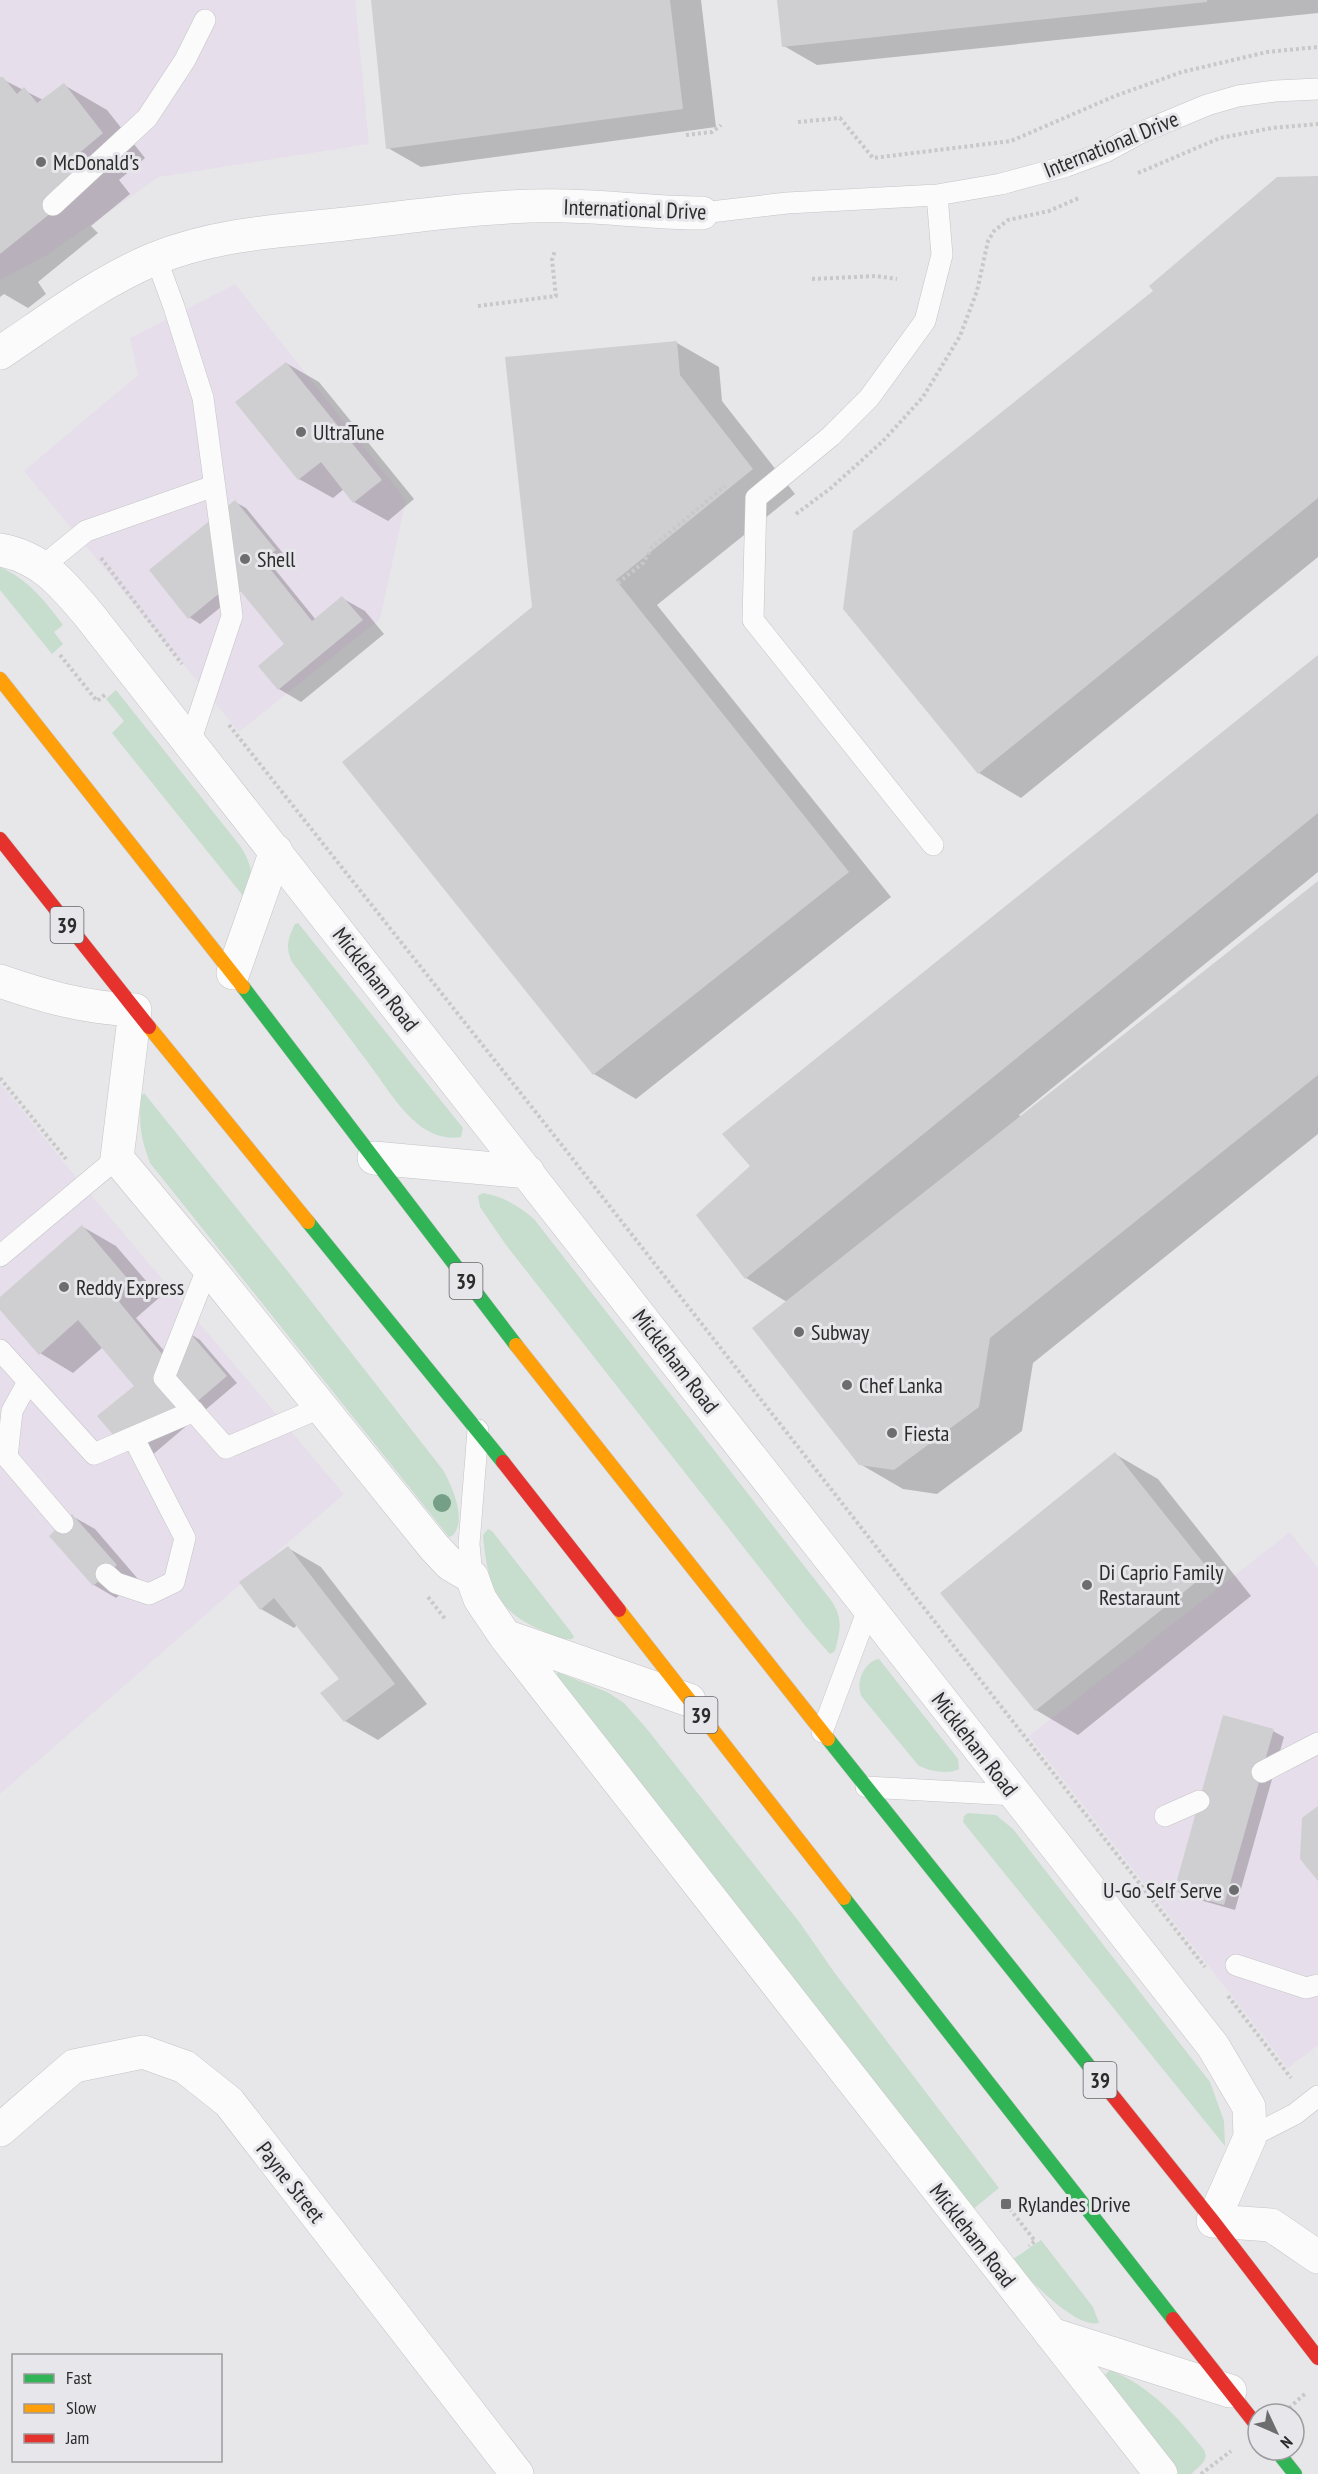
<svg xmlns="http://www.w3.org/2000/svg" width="1318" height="2474" font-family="'PT Sans Narrow',sans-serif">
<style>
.commercial{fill:#e6deea}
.green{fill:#c7ddcd}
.shadow{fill:#0003}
.building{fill:#cfcfd1}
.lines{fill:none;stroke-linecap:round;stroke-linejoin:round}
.lane-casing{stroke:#c4c4c6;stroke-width:22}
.street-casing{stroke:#c4c4c6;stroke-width:34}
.fast-casing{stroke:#c4c4c6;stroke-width:15}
.slow-casing{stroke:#c4c4c6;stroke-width:15}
.jam-casing{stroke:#c4c4c6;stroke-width:15}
.path{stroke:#c8c8c9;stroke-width:4;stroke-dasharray:3 3;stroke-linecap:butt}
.lane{stroke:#fbfbfc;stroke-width:21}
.street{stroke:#fbfbfc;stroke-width:33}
.fast{stroke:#30b455;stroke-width:14}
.slow{stroke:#ff9f0a;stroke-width:14}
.jam{stroke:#e5322d;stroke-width:14}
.tree{fill:#759f86}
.poi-dot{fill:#6d6d6f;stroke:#e6e6eb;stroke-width:2}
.labels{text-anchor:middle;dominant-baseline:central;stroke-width:6;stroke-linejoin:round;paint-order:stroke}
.shield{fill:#e6e6eb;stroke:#646466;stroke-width:1.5}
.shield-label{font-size:21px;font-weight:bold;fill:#2c2c2d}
.street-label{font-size:22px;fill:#2c2c2d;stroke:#e6e6eb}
.poi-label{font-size:22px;fill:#2c2c2d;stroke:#e6e6eb;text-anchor:start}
</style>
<rect width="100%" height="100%" fill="#e7e7ea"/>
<!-- commercial -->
<path class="commercial" d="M0,0H355L369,144L159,177L46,256L0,280Z
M235,284L406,500L380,619L239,732L24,471L138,375L130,338Z
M0,1083L70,1170L344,1494L0,1794Z
M1290,1532L1318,1568V2045L1288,2068L1029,1736Z"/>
<!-- green -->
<path class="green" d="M0,567C29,580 45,601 63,625L54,632L63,644L52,654L0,590Z
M116,690L241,847C253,868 254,874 244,897L112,733L124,721L106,699Z
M298,923L463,1128L461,1137C447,1140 430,1134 419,1125C400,1110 386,1087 372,1068C346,1033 319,997 292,962C285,947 288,938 295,924Z
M144,1093L289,1273L443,1470C452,1486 468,1521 452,1536L449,1537L150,1163C140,1135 139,1125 141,1096Z
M483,1193C502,1196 519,1206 534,1219L830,1599C844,1618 840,1630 835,1651L830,1654L807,1628L506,1245L480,1207L478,1196Z
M488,1529L492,1531L571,1632L574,1637L572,1639C562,1641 550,1634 541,1630C495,1611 487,1581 483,1535Z
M879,1659L958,1759L959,1769C950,1775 927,1771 918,1765L862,1697C855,1684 863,1662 879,1659Z
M557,1672L607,1692L624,1703L647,1729L800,1923L834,1972L999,2188L972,2210L557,1678Z
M968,1813L996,1815L1013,1829L1210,2082L1224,2121L1225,2146L963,1822L964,1816Z
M1041,2240L1093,2307L1099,2323C1075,2329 1027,2277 1012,2260Z
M1110,2370C1150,2386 1178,2417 1204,2450C1210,2461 1198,2467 1191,2474H1176L1105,2375Z"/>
<!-- shadow -->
<path class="shadow" d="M373,0H701L716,127L421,167L388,148Z
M778,0H1318V13L817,65L784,46Z
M0,78L43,100L64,85L107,110L145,158L119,180L130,194L91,226L98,233L38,282L46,294L28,308L4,294L0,297Z
M1318,178V557L1021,798L979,773Z
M677,343L719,367L722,401L795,494L657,605L891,897L636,1099L594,1074L534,607Z
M286,363L319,382L414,499L388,521L354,502L344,489L333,498L299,479L237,403Z
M235,502L246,508L286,557L273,567L316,620L342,598L365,611L384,634L301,702L279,689L286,644L242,590L200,624L189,617Z
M1318,657V872L1019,1115L1021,1117L1318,882V1134L1033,1363L1022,1431L937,1494L903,1489L860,1464L787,1302L746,1278Z
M83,1227L116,1246L160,1297L136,1318L166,1353L189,1333L200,1340L237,1383L144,1462L136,1386L103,1347L73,1373L40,1353L0,1308V1299Z
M1115,1454L1158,1479L1251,1596L1078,1735L1036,1710Z
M72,1516L95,1529L138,1579L116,1598L94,1585Z
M288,1548L321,1567L427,1704L378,1740L345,1721L341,1679L297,1625L294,1628L261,1609Z
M1273,1731L1284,1737L1235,1910L1186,1896L1175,1890Z"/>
<!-- building -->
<path class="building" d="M371,0H670L683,109L386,149Z
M777,0H1207V2L782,47Z
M0,77H3L17,94L24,87L37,103L64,83L103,133L77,155L88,169L57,208L0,254Z
M1318,176V498L978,774L843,609L853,531L1153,291L1149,286L1277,177Z
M677,341L680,375L753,469L616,580L849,872L593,1075L342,762L532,607L505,357Z
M286,362L382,480L353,503L321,462L298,480L235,402Z
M235,500L276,550L263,560L312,621L342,596L363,620L278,690L258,666L284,644L233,582L188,619L149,570Z
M1318,655V813L745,1279L696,1215L750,1166L722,1134Z
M1318,881V1075L990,1338L979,1407L894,1470L859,1465L752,1328Z
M82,1225L127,1278L111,1292L162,1354L189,1332L227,1376L132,1457L97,1416L134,1386L78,1320L39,1355L0,1310V1297Z
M1115,1452L1210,1571L1035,1711L940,1593Z
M72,1514L117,1565L93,1586L49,1536Z
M288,1546L395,1684L344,1722L320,1693L339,1679L274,1598L260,1610L239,1582Z
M1223,1715L1274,1729L1224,1905L1174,1891Z
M1318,1806V1881L1300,1859L1302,1818Z"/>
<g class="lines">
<!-- lane casing -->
<g class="lane-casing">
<path id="lane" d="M53,205L147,118L185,60L205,20
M702,213L787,203L937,195L1001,184L1067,166L1105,152L1140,133L1207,105L1238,96L1275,91L1318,89
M156,258L174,307L203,398L232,616L190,742
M43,566L86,531L214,486
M933,845L753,620L756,498L831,436L869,398L925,321L942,255L937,195
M0,1256L117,1158
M208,1267L164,1378L226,1448L322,1407
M0,1350L94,1454L194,1411
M28,1382L12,1411L7,1457L63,1523
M106,1574L116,1583L149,1594L174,1582L185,1538L133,1437
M472,1577L469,1544L478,1430
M822,1732L869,1607
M1262,1772L1318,1743
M866,1787L1015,1795
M1165,1816L1199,1801
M1236,1965L1306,1988L1318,1985
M1250,2137L1295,2114L1318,2096"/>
</g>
<!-- street casing -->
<g class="street-casing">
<path id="street" d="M0,353C51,319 97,283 154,259C212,235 275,231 336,225C412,217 490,204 567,206C612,207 657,213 702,213
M0,550C41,557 63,584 89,615L1213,2046L1249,2107L1250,2137L1213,2221L1271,2225L1318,2257
M233,973L276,851
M0,981C47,997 85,1008 135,1010L117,1158L208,1267L434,1547L450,1564L472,1577L480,1599L505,1636L1161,2474
M374,1158L528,1172
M505,1636L689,1700
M0,2130L74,2066L143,2052L185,2067L229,2102L517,2474
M1051,2334L1230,2391"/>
</g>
<!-- fast casing -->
<g class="fast-casing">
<path id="fast" d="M243,987L516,1345
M308,1222L503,1462
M828,1739L1097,2076
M844,1898L1173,2319
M1276,2450L1295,2474"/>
</g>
<!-- slow casing -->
<g class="slow-casing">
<path id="slow" d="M0,679L243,987
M149,1027L308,1222
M516,1345L828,1739
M619,1610L844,1898"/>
</g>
<!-- jam casing -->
<g class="jam-casing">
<path id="jam" d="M0,839L149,1027
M503,1462L619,1610
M1097,2076L1213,2221L1318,2358
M1173,2319L1258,2427"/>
</g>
<!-- path -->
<path class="path" d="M798,122L840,118L873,158L1011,141L1115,96L1182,72L1267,52L1318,47
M686,135L712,132L721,125
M1138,173L1220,138L1272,128L1318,124
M812,279L876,276L897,279
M478,306L556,296L552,260L555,250
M796,514L831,488L883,441L923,397L960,336L977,291L988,241L994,231L1008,220L1049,211L1079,198
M101,558L182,664
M618,583L643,563L652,547L725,486
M60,655L97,701L106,694
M229,725L561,1144L1205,1967
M0,1078L66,1159
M428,1597L446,1620
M1228,1996L1291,2078
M1006,2204L1035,2241L1029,2246
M1289,2408L1306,2393
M1201,2474L1231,2451"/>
<!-- lane -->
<use href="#lane" class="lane"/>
<!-- street -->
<use href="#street" class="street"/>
<!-- fast -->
<use href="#fast" class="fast"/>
<!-- slow -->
<use href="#slow" class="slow"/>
<!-- jam -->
<use href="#jam" class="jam"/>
</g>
<!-- trees -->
<circle class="tree" cx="442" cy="1503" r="9"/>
<!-- markers -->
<g class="poi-dot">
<circle cx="41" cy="162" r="6"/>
<circle cx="301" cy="432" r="6"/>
<circle cx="245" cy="559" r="6"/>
<circle cx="64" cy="1287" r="6"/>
<circle cx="799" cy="1332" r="6"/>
<circle cx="847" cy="1385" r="6"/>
<circle cx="892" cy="1433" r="6"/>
<circle cx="1087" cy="1585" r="6"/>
<circle cx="1234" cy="1890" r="6"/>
<rect x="1000" y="2198" width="12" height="12" rx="3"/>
</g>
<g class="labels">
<!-- shield labels -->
<g class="shield">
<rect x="50.5" y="907" width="33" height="36" rx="4.5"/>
<rect x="449.5" y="1263" width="33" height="36" rx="4.5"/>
<rect x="684.5" y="1697" width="33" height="36" rx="4.5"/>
<rect x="1083.5" y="2062" width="33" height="36" rx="4.5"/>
</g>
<g class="shield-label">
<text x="67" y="925">39</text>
<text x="466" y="1281">39</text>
<text x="701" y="1715">39</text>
<text x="1100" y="2080">39</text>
</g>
<!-- street labels -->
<g class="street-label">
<text transform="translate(1111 144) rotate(-22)">International Drive</text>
<text transform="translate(635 209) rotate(2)">International Drive</text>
<text transform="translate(376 979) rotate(52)">Mickleham Road</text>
<text transform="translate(676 1361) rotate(52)">Mickleham Road</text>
<text transform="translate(975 1744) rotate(52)">Mickleham Road</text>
<text transform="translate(291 2182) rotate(52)">Payne Street</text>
<text transform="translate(973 2235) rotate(52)">Mickleham Road</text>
</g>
<!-- poi labels -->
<g class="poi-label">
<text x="53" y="162">McDonald's</text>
<text x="313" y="432">UltraTune</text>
<text x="257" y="559">Shell</text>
<text x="76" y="1287">Reddy Express</text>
<text x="811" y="1332">Subway</text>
<text x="859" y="1385">Chef Lanka</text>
<text x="904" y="1433">Fiesta</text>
<text x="1099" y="1572">Di Caprio Family<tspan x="1099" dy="25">Restaraunt</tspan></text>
<text x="1222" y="1890" text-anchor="end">U-Go Self Serve</text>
<text x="1018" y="2204">Rylandes Drive</text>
</g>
</g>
<!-- legend -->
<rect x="12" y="2354" width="210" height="108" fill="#e6e6eb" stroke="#9c9c9f" stroke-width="1.5"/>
<rect x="24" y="2374" width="30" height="9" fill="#30b455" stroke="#9c9c9f" stroke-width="1.5"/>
<text x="66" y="2384" font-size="18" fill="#2c2c2d">Fast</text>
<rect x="24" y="2404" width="30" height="9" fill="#ff9f0a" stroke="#9c9c9f" stroke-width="1.5"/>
<text x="66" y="2414" font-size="18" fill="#2c2c2d">Slow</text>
<rect x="24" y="2434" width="30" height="9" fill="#e5322d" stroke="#9c9c9f" stroke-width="1.5"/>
<text x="66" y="2444" font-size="18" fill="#2c2c2d">Jam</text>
<!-- north arrow -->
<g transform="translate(1276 2432) rotate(134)"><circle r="28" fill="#e6e6eb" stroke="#9c9c9f" stroke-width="1.5"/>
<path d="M0-4.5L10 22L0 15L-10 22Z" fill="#6d6d6f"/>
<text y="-9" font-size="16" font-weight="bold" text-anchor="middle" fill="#2c2c2d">N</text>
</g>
</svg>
